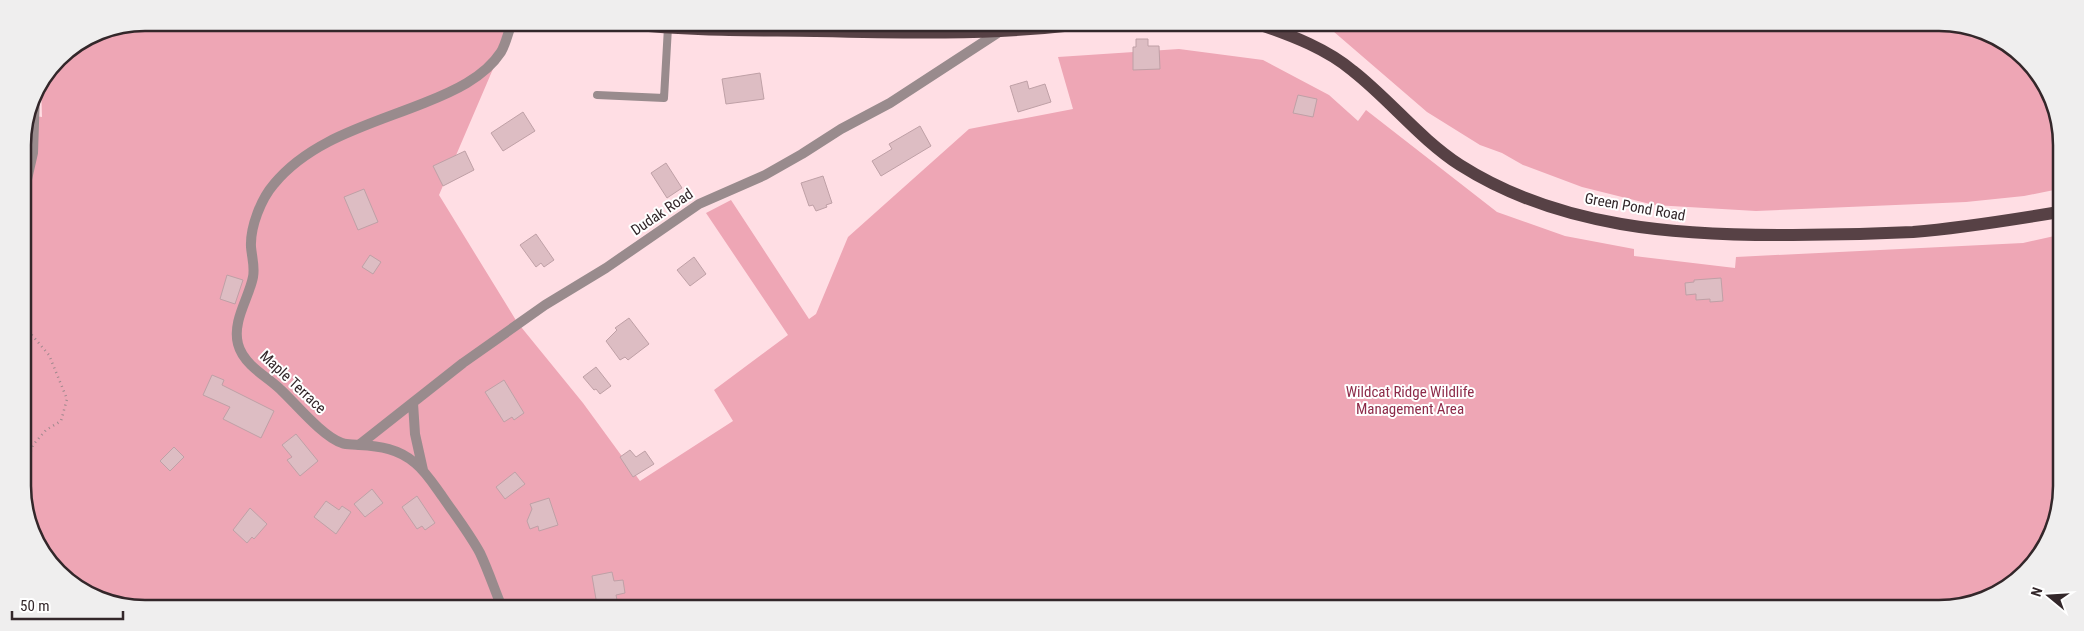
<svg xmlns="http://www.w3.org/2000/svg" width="2084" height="631" font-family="'Roboto Condensed',sans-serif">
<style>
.green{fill:#eea6b5}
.building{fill:#ddbdc3;stroke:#bfa0a6}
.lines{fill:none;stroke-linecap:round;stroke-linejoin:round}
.path{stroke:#9f888d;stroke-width:2.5;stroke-dasharray:1 4;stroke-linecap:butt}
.service{stroke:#998b8d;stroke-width:8}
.minor{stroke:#998b8d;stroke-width:10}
.primary{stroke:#574145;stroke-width:12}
.labels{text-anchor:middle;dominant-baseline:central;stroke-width:4;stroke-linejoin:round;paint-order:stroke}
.street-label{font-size:15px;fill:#33272a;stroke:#fff}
.park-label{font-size:15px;fill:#8d2b49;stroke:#fff}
.rim{fill:none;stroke:#33272a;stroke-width:2.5}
</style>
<rect width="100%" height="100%" fill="#ffdee4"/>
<!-- green -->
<path class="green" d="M145,23H499L511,27L439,195L517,322L583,403L640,481L733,421L714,390L788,335L706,213L731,200L809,319L816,314L848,237L969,129L1073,109L1058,57L1179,49L1263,60L1329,95L1358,121L1366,110L1497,212L1565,236L1634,249V256L1735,268L1736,257L2023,243L2059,235L2057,517L2041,554L2014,583L1947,608L114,604L58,572L25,510L23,137L28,115L42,117L41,85L59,58L98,32Z
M1326,25L1970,27L2031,64L2059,121V189L2024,196L1966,202L1756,211L1654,205L1582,187L1523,165L1502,153L1480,145L1427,112Z"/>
<!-- building -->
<path class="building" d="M1136,39H1148V46H1159L1160,69L1133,70V47H1136Z
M760,73L764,99L726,104L722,79Z
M1027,81L1029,89L1045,84L1051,102L1018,112L1010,86Z
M1298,95L1317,99L1313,117L1293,113Z
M523,112L535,131L503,151L491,133Z
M920,126L931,146L881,176L872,161L892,149L889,144Z
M465,151L474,170L443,186L433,166Z
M666,163L682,188L667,198L651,173Z
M823,176L832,203L826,205L827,207L816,211L813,205L809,206L801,183Z
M364,189L378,222L358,230L344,197Z
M536,234L554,260L544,267L541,263L536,267L520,245Z
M370,255L381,262L373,274L362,267Z
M694,257L706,274L690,286L677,270Z
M227,275L243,280L235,304L220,299Z
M1721,278L1723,301L1710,302V299L1696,300V294L1686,295L1685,283L1694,282V280Z
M629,318L649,344L628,360L625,357L620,360L606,341L617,330L615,328Z
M596,367L611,386L600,394L596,389L594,390L583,377Z
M212,375L224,380L222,385L274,411L261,438L223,419L230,407L203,395Z
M504,380L524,413L514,420L512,417L504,422L485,392Z
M296,434L318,461L300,476L287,460L292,457L282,445Z
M174,447L184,457L170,471L160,461Z
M630,450L636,457L645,451L654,464L633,477L620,457Z
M515,472L525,484L505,499L496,487Z
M372,489L383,503L365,517L354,504Z
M417,496L435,523L425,530L422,526L417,529L402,507Z
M549,498L558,525L539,531L538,526L530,529L527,521L532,509L530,504Z
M326,501L339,510L342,506L351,512L336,534L314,517Z
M250,508L267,524L254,539L252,537L247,543L233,530Z
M612,572L614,581L623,580L625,593L616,595L618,605H597L592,576Z"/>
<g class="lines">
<!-- path -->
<path class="path" d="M23,222L28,226L23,248
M24,301V304
M24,322L31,334L49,355L67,399L61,421L46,430L33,445L25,468
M25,480L27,487L25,489"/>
<!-- service -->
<path class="service" d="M597,95L664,98L668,27"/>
<!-- minor -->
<path class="minor" d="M23,197L33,153L35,93
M413,403L415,434L423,470
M359,445L463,363L545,305L606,268L699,204L765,175L802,154L841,129L890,103L999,32
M501,605C494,588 488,570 480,553C469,533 455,515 442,496C434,485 426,472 415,463C399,449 380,446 359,445C354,444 347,445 342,443C323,437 296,404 281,390C272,381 260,374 251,365C245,359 240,352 238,344C232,321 249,298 253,277C255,267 252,258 251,247C250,227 261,199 274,184C311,139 372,124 424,103C452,92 484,78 501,52C506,44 508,32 512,23"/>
<!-- primary -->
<path class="primary" d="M629,24C691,31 753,30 815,31C902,33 987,35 1074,25
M1261,25C1293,36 1327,49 1353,71C1390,100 1420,139 1460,165C1559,228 1679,236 1793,235C1833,235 1873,234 1913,232C1962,228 2011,220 2059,212"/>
</g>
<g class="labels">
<!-- street labels -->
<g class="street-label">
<text transform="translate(1635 207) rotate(10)">Green Pond Road</text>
<text transform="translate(662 212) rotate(-34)">Dudak Road</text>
<text transform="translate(293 382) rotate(43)">Maple Terrace</text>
</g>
<!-- park labels -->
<g class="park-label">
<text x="1410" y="392">Wildcat Ridge Wildlife<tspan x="1410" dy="17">Management Area</tspan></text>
</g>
</g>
<!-- crop -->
<path d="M0 0H2084V631H0ZM145 31H1939A114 114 0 0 1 2053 145V486A114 114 0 0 1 1939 600H145A114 114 0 0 1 31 486V145A114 114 0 0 1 145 31Z" fill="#efeeee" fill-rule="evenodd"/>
<path class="rim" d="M145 31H1939A114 114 0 0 1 2053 145V486A114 114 0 0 1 1939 600H145A114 114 0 0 1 31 486V145A114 114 0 0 1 145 31Z"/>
<!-- north arrow -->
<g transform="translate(2049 596) rotate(288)" stroke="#ffffff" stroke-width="4" paint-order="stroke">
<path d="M0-4L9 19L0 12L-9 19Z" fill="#33272a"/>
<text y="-8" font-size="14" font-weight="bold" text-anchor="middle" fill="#33272a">N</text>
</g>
<!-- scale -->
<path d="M12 611v8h111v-8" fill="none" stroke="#33272a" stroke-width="2.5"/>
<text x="20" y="611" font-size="15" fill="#33272a" stroke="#ffffff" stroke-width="4" paint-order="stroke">50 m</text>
</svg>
